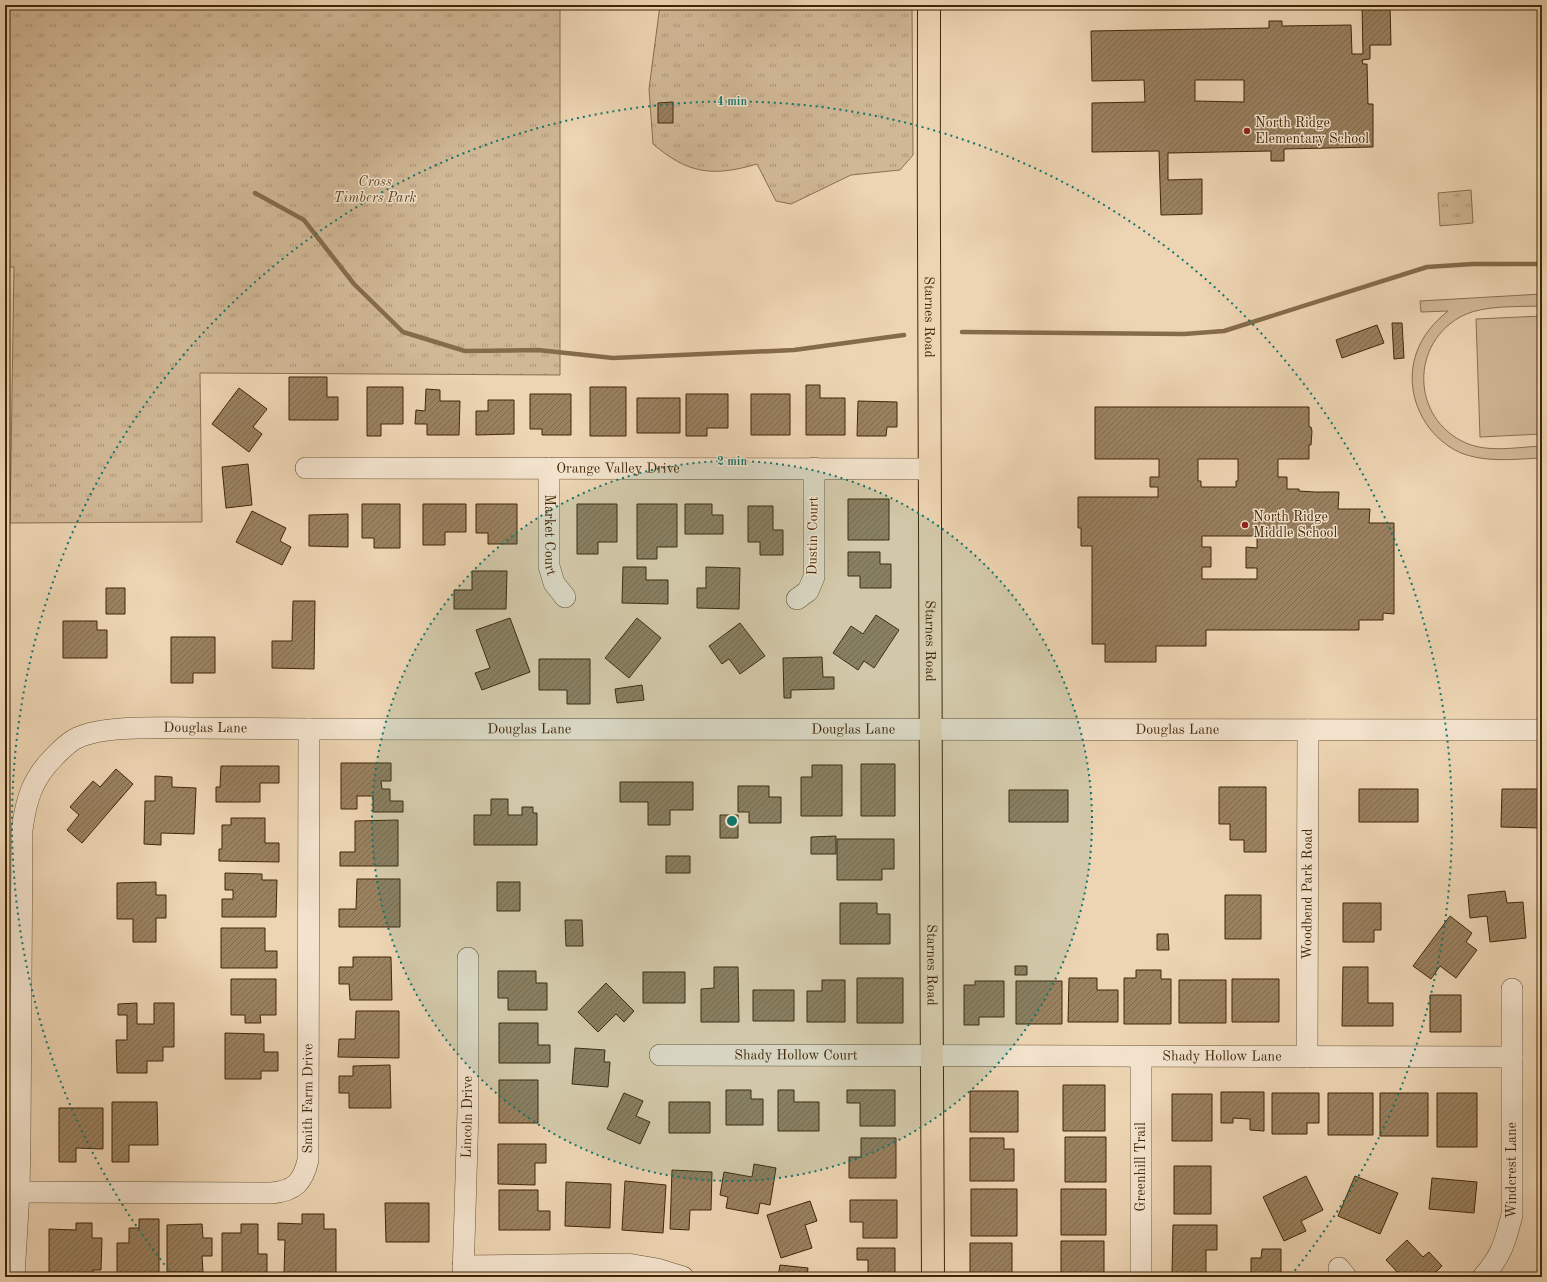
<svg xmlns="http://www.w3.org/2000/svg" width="1547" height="1282" font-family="'Old Standard TT',serif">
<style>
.park{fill:url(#park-tufts);stroke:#886f4e}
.pitch{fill:#d0b795;stroke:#886f4e}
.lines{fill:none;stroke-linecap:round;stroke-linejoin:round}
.stream{stroke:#856b4b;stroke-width:4.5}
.building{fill:url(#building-hatch);stroke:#412707;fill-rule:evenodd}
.minor-casing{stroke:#6c5232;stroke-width:22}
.major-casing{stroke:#412707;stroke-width:24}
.minor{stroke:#f3e3cd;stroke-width:21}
.major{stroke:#edd4b2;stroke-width:22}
.ring{fill:none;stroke:#0f766e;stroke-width:2;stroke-dasharray:2 4}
.poi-dot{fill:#8f2418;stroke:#f3e3cd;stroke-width:1.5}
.labels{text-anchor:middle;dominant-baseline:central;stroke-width:3;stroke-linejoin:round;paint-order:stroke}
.poi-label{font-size:14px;fill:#412707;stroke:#f3e3cd;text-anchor:start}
.park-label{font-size:14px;font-style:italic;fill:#5e4423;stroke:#f3e3cd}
.street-label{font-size:14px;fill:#412707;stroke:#f3e3cd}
.centre{fill:#0f766e;stroke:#f3e3cd;stroke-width:2}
.ring-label{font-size:12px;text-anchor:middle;font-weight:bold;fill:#0f766e;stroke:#f3e3cd;stroke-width:3;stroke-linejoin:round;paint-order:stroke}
</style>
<defs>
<pattern id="park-tufts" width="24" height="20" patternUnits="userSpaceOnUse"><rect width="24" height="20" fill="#d0b795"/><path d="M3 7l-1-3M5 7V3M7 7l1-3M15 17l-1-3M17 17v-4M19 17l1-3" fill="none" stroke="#aa9578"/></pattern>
<pattern id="building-hatch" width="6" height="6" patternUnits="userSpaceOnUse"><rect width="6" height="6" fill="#9a8160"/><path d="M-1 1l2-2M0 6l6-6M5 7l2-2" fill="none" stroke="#7f6a4d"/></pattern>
</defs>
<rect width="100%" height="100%" fill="#edd4b2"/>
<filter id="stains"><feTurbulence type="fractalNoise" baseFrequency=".005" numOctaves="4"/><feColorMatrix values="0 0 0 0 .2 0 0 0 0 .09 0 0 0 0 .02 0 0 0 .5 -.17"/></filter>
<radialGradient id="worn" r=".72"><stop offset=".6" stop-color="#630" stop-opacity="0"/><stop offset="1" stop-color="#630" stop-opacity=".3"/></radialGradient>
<!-- park -->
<path class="park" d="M5,5H560V375L200,373L202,522L10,523L14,267H5Z
M660,5H912L913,155L900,170L851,175L791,204L776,201L757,164C713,177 688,174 653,144L649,89Z
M1471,190L1473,223L1440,226L1438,193Z"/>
<!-- pitch -->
<path class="pitch" d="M1542,294V306C1518,307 1485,305 1464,315C1409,342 1411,419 1466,443C1489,453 1518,447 1542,446V458C1515,459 1487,463 1461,453C1424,437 1403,393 1416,354C1422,336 1434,322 1448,311L1421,312L1420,301Z
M1542,316V434L1480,437L1476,319Z"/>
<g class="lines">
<!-- stream -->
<path class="stream" d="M255,193L304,220L354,284L403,332L465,351L538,350L613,358L794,350L904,335
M962,332L1184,334L1224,331L1427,267L1473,264H1542"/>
</g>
<!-- building -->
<path class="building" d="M1362,5H1390L1391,45H1370V59L1362,60L1363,64H1367L1368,104H1373V147L1284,149V161H1271V151L1168,153V180L1202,179V214L1161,215L1159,151L1092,152V103L1145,102L1144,80L1092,81L1091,31L1269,28V21H1282V26L1351,25L1352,54H1363ZM1195,80H1244V102L1195,101Z
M673,102V123H658V103Z
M1392,323H1402L1404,358L1394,359Z
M1377,325L1384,343L1342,358L1336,340Z
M289,377H327V397H338V420H289Z
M806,385H820V398H845V435H806Z
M367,387H403V424H381V436H367Z
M590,387H626V436H590Z
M239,388L267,409L253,427L262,434L249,452L212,424Z
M426,389L440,390V401H460L459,435H427V424H415L416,410L425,411Z
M530,394H571V435H542V429H530Z
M686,394H728V428H707V436H686Z
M751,394H790V435H751Z
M637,398H680V433H637Z
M488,400H514V434L476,435V411H488Z
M858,401L897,402V427H887L886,436H857Z
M1095,407H1309V427H1311L1312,431L1311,445H1309V459H1278V477H1287V489H1299V491L1315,492H1339L1338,509H1370L1369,523H1394V614L1383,613V620H1359V630H1206V646H1156V662H1105V644H1092V546H1081V528H1078V497H1158V487H1150V477H1159V459H1095ZM1198,459H1238V481H1236V487H1201V481H1198ZM1202,536H1257V548L1246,547V568H1257V579H1202V567H1211V547H1202Z
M248,464L252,505L226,508L222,467Z
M848,499H889V540H848Z
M362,504H400V548H374V538H362Z
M423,504H466V532H445V545H423Z
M476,504H517V544H488V533H476Z
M577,504H617V542H598V554H577Z
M637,504H677V547H657V559H637Z
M685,504H712V515H723V534H685Z
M748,506H773V530H783V555H760V542H748Z
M252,511L286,528L280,541L291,547L282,565L236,542Z
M348,514V547L309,546V515Z
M848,552H880V564H891V588H860V576H848Z
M623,567H646V580H668V604L622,603Z
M706,567L740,568L739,609L697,608V588H706Z
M472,571H507L506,609H454V590H472Z
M106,588H125V614H106Z
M293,601H315L314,669L272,668V641H292Z
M876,615L899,630L874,668L864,661L858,670L833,653L851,626L863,634Z
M510,618L530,672L482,690L475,673L490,668L476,630Z
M637,618L661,638L629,678L605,658Z
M63,621H97V630H107V658H63Z
M740,623L765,656L740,674L729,659L722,664L709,646Z
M171,637H215V673H193V683H171Z
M822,657L823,677H834V689L791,690V698H784L783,658Z
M539,659H590V704H567V690H539Z
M642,685L644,700L617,703L615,689Z
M341,763H391V781H381L382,789H390V801H403V812H373V796H357V809H341Z
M861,764H895V816H861Z
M812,765H842V816H801V777H812Z
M221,766H279V783H260V802H216V787H220Z
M116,769L133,784L82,843L67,830L79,815L70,807L93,781L100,787Z
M155,776L172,777V787L196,788L194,834L161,833V845L144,844L145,801H155Z
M620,782H693V810H670V825H648V802H620Z
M738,786H769V797H781V823H749V812H738Z
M1219,787H1266V852H1244V840H1230V824H1219Z
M1359,789H1418V822H1359Z
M1502,789H1542V828L1501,827Z
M1009,790H1068V822H1009Z
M491,799H508V815H522V807H533V813H537V845H474V815H491Z
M720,815H738V838H720Z
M231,818H265V843H279V862L219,861V849H222V825H231Z
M398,820V866H340V852H355V821Z
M836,836V854H811V837Z
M837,839H894V869H882V880H837Z
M666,856H690V873H666Z
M225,873L262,874V880H277L276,917H222V899H233V890H225Z
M357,879H400V927H339V909H356Z
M156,882V895H166V918H156V942H133V919H117V883Z
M497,882H520V911H497Z
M1505,891L1507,903L1523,902L1526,938L1490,942L1487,916L1470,918L1468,895Z
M1225,895H1261V939H1225Z
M840,903H877V914H890V944H840Z
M1343,903H1381V930H1374V942H1343Z
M1450,916L1472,933L1466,942L1477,950L1456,978L1440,966L1431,979L1413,966Z
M565,920H582L583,946H566Z
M221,928H265V951H277V968H221Z
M1157,934H1168L1169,950H1157Z
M353,957H391L392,1000H350L349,984H339V967H353Z
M1015,966H1027V975H1015Z
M714,967H738L739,1022H701V989L714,988Z
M1343,967H1368V1003H1393V1026H1342Z
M1136,970H1161V979H1171V1024H1124V978H1136Z
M498,971H536V983H547V1010H508V998H498Z
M643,972H685V1003H643Z
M857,978H903V1023H857Z
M1069,978H1097V990H1118V1022H1068Z
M231,979H276V1015H260L261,1023H245V1015H231Z
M1232,979H1279V1022H1232Z
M822,980H845V1022H807V991H822Z
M1179,980H1226V1023H1179Z
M975,981H1004V1017H979V1025H964V985H975Z
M1016,981H1062V1024H1016Z
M606,983L634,1011L624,1022L616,1014L598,1032L578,1012Z
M753,990H794V1021H753Z
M1430,995H1461V1032H1430Z
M137,1003V1024H154V1003H174V1047H163V1061H147V1073H117L116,1040H127V1015H118V1004Z
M356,1011H399V1058L338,1057L339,1039H355Z
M499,1023H538V1045H550V1063H499Z
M225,1033L264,1034V1052H278V1071H261V1079H225Z
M575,1048L605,1050L604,1062H610L608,1087L572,1084Z
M390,1065L391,1108H349V1093H339V1076H353V1066Z
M499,1080H538V1123H499Z
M1063,1085H1105V1131H1063Z
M726,1090H751V1099H763V1125H726Z
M778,1090H794V1102H819V1131H778Z
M847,1090H895V1126H860V1103H847Z
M970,1091H1018V1132H970Z
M1221,1092H1264V1131L1250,1130V1119L1233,1118V1123H1221Z
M624,1093L643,1101L636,1116L650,1122L640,1144L607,1129Z
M1272,1093H1319V1123H1307V1134H1272Z
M1328,1093H1373V1135H1328Z
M1380,1093H1428V1136H1380Z
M1437,1093H1477V1147H1437Z
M1172,1094H1212V1141H1172Z
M112,1102H157L158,1145H129V1162H112Z
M669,1102H710V1133H669Z
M59,1108H103V1149L76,1148V1162H59Z
M1065,1137H1106V1182H1065Z
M861,1138H896V1178H849V1157H861Z
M970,1138H1004V1149H1014V1181H970Z
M498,1144H546V1163H535V1185L498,1184Z
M754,1164L776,1168L770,1205L760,1203L758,1214L726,1208L728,1197L720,1195L724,1172L752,1177Z
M1174,1166H1211V1214H1174Z
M672,1170L712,1172L711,1210H690L689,1230L670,1229Z
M1306,1176L1323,1210L1301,1221L1306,1231L1284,1241L1263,1197Z
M1355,1176L1398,1193L1380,1234L1338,1216Z
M1432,1178L1477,1182L1474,1213L1429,1209Z
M625,1181L666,1185L663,1233L622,1230Z
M566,1182L611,1184L610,1228L565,1226Z
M971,1189H1017V1236H971Z
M1061,1189H1106V1235H1061Z
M499,1190H538V1211H550V1230H499Z
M850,1200H897V1238H863V1222H850Z
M810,1201L817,1221L805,1225L812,1248L781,1258L767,1215Z
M385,1203H429V1242H386Z
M302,1214H324V1229H336V1275L284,1274L285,1240H278V1223L302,1224Z
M139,1219H159V1277H117V1243H129V1228H139Z
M76,1223H92V1238H102L101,1270H93V1276L49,1275V1229L76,1230Z
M202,1224L203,1238H212V1256H202L203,1272H167V1225Z
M241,1224H258V1254H267V1277H252V1274H235V1277H222V1233H241Z
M1173,1225H1217V1250H1206V1273H1172Z
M1407,1240L1423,1257L1429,1252L1442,1266L1431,1277H1402L1386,1260Z
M1061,1241H1104V1277H1061Z
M970,1243H1012V1277H970Z
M857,1248H895V1277H868V1260H857Z
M1262,1249H1281V1277H1251V1258H1261Z
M780,1265L808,1268L807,1277H778Z"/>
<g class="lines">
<!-- minor casing -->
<g class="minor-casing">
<g id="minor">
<path id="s1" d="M306,468L930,469"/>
<path id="s2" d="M549,468V566L554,583L565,597"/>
<path d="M797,599L808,591L814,577V468"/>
<path id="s3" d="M660,1055L1512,1057"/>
<path id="s4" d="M1307,1057L1308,730"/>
<path id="s5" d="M19,1192L271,1193C295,1191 303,1182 308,1160L309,729"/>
<path d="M463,1266L628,1264L657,1269L683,1277"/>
<path d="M1339,1268L1346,1277"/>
<path id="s6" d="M14,1277L19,1192L20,1139L22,830C26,800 32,779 54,757C61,750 68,742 77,738C104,725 160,728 191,728C231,728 270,729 309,729L1542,730"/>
<path id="s7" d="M463,1277L468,1111V958"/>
<path d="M1141,1277V1057"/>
<path id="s8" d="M1483,1277C1502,1255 1505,1242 1512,1215V989"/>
</g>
</g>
<!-- major casing -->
<g class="major-casing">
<g id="major">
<path id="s9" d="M929,5C928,429 931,853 933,1277"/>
</g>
</g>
<!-- minor -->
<use href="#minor" class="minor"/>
<!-- major -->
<use href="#major" class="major"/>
</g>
<!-- distance rings -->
<circle cx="732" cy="821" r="360" fill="#0f766e" fill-opacity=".12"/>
<g class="ring">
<circle cx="732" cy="821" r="360"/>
<path d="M172 1274A720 720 0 1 1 1292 1274"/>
</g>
<!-- markers -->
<g class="poi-dot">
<circle cx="1247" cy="131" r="4"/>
<circle cx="1245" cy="525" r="4"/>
</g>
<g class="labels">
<!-- poi labels -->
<g class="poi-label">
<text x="1255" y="123">North Ridge<tspan x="1255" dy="16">Elementary School</tspan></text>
<text x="1253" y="517">North Ridge<tspan x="1253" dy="16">Middle School</tspan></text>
</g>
<!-- park labels -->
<g class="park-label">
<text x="375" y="182">Cross<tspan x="375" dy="16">Timbers Park</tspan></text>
</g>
<!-- street labels -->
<g class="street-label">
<text stroke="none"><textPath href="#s9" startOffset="312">Starnes Road</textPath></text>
<text stroke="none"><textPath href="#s1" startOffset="312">Orange Valley Drive</textPath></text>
<text stroke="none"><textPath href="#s2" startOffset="67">Market Court</textPath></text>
<text transform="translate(813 536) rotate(-89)">Dustin Court</text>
<text stroke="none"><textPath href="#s9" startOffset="636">Starnes Road</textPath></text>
<text stroke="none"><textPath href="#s6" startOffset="688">Douglas Lane</textPath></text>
<text stroke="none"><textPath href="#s6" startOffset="1012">Douglas Lane</textPath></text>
<text stroke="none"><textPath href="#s6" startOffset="1336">Douglas Lane</textPath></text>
<text stroke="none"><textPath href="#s6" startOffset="1660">Douglas Lane</textPath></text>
<text stroke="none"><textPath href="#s4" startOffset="163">Woodbend Park Road</textPath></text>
<text stroke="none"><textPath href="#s9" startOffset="960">Starnes Road</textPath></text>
<text stroke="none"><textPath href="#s3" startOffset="136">Shady Hollow Court</textPath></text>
<text stroke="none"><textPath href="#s3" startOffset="562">Shady Hollow Lane</textPath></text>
<text stroke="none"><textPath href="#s5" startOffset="368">Smith Farm Drive</textPath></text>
<text stroke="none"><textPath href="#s7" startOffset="160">Lincoln Drive</textPath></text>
<text transform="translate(1141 1167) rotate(-90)">Greenhill Trail</text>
<text stroke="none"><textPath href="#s8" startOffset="114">Windcrest Lane</textPath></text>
</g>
</g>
<circle cx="732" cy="821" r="6" class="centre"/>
<g class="ring-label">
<text x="732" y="105">4 min</text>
<text x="732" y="465">2 min</text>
</g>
<!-- margin -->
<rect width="1547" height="1282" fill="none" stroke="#edd4b2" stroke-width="20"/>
<rect x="6" y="6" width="1535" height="1270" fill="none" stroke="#412707" stroke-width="2"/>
<rect x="10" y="10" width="1527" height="1262" fill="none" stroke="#412707"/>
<rect width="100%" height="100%" filter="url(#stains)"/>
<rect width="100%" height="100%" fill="url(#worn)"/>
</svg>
